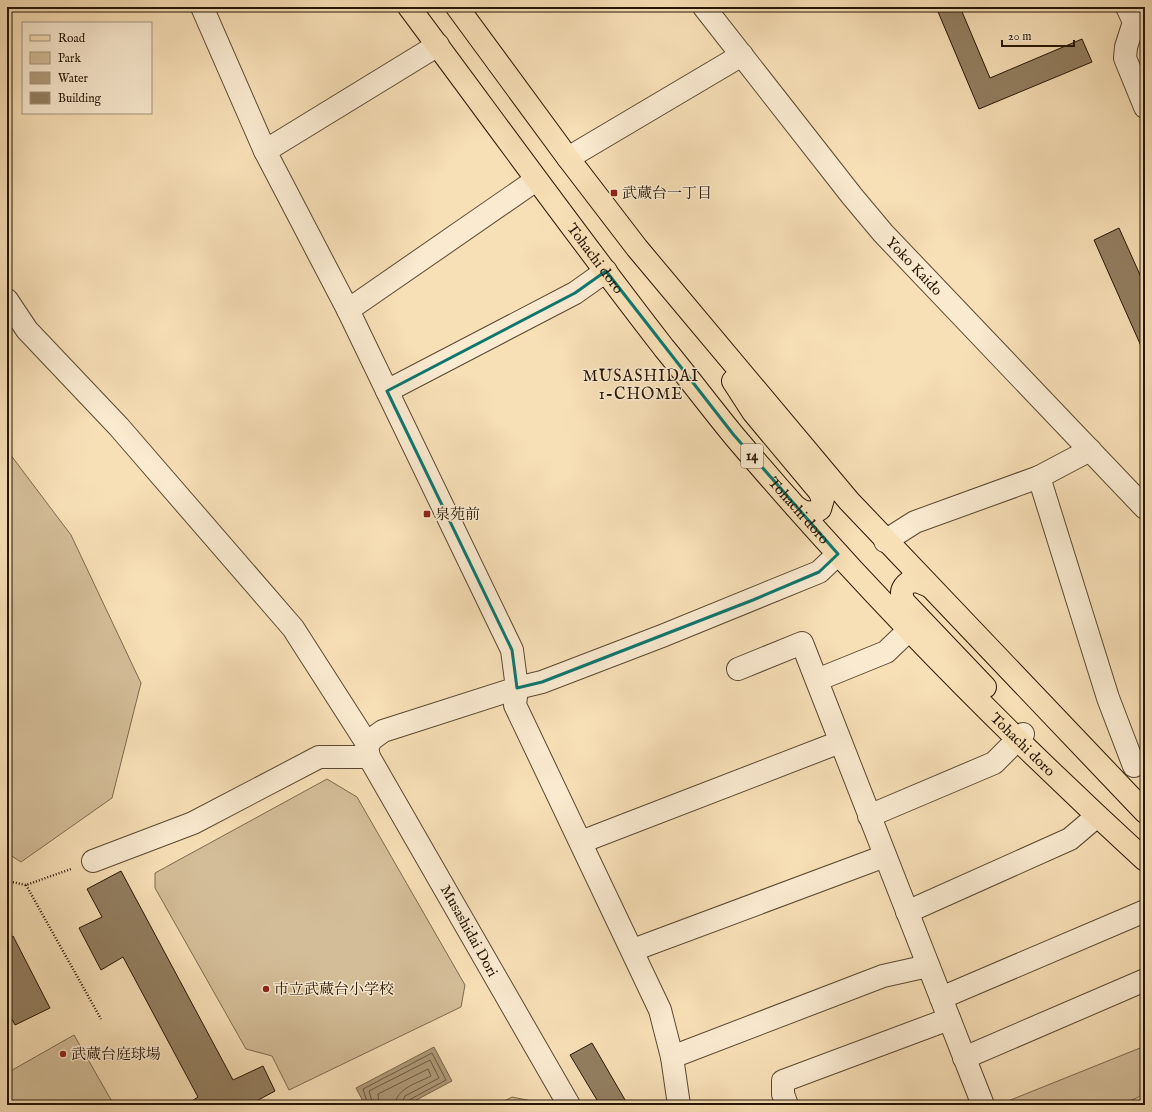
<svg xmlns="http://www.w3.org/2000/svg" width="1152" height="1112" font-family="'IM FELL English','Noto Serif JP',serif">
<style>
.green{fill:#d3bd98;stroke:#7c6a4e}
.water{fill:#b09b7a;stroke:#79664b}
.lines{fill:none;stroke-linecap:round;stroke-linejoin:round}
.shore{stroke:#6b5840;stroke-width:1}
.building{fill:#937f61;stroke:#261605}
.minor-casing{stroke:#5a4831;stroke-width:24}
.major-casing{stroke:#261605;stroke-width:24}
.path{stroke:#261605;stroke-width:2.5;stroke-dasharray:1 2;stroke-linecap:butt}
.minor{stroke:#faead0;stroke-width:22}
.major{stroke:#f7dfb6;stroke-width:22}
.marked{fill:none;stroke:#0f766e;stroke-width:3;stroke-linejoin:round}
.poi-dot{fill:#8f2418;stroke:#faead0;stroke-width:1.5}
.labels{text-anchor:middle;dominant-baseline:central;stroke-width:3;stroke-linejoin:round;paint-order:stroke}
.shield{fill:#faead0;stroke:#665642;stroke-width:1}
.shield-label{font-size:14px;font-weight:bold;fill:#261605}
.poi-label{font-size:15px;fill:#261605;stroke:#faead0;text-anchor:start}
.street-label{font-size:15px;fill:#261605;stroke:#faead0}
.neighbourhood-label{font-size:16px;letter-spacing:1px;fill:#261605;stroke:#faead0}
</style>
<rect width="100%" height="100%" fill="#f7dfb6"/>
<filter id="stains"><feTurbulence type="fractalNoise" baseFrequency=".005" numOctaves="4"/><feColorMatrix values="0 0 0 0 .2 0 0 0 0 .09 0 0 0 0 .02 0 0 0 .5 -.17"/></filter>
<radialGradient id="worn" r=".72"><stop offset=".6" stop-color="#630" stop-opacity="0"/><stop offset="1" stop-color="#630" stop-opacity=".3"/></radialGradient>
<!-- green -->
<path class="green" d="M7,450L71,535L141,683L112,798L21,862L7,853Z
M327,779L357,797L465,985L461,1007L289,1090L272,1056L246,1049L155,888V873Z
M74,1035L114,1105H7V1073Z
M1145,1046V1094L1121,1105H998Z
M512,1097L542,1103L543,1105H497Z"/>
<!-- water -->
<path class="water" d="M434,1047L452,1081L407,1105H365L356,1088Z"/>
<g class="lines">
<!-- shore -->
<path class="shore" d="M368,1105L363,1089L432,1053L446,1080L409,1100L406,1105
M373,1105L369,1091L430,1060L439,1078L405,1096L401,1105
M379,1105L378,1094L428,1069L431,1076C418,1083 396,1088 395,1105"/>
</g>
<!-- building -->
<path class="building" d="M936,7H960L990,78L1082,39L1092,62L979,109Z
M1119,228L1145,286V355L1094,240Z
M121,871L233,1080L263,1066L275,1091L249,1105H186L198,1097L123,957L101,970L79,928L102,917L87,889Z
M13,936L50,1008L15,1025L7,1010V939Z
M592,1043L628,1105H600L570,1055Z"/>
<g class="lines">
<!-- minor casing -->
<g class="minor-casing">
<g id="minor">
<path d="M202,7L265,151L348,310L512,650L517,688L515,705L660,1010L672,1057L679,1105"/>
<path id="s1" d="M704,7L852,196L883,233L1145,508"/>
<path d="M1127,7L1134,22L1126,47L1125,58L1145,107"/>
<path d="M265,151L438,45"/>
<path d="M568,158L742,55"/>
<path d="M7,300L27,330L119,427L293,628L368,745"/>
<path d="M348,310L536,180"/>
<path d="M387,391L575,293L606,271"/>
<path d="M1039,477L1108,698L1134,766"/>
<path d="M885,541L915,522L1039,477L1090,450"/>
<path d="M738,669L802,643L983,1105"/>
<path d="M817,680L886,652L909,630"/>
<path d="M869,816L994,763L1023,734"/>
<path d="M581,842L840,742"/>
<path d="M93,861L193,823L319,757H369"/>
<path d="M907,912L1070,839L1097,816"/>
<path d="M633,950L885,856"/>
<path d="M941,998L1145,911"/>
<path d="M672,1057L883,976L928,966"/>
<path d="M964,1058L1145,980"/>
<path d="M569,1105L369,757L367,747L372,739L383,731L517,688L542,682L662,636L819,572L838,554"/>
<path d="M787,1105L783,1094V1081L949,1019"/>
</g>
</g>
<!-- major casing -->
<g class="major-casing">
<g id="major">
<path id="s2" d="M409,7C494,121 577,236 664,348C688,377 711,408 735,437C862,587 1000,727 1145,860"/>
<path d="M457,7L568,158L637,248L849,501L1145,812"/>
<path d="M733,381L753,412L819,491L823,499L820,509C812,515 804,513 796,507"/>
<path d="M929,586L917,581L909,582C901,588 900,593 904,602L985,687"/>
</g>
</g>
<!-- path -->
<path class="path" d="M7,881L26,885L71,869
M26,885L101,1019"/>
<!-- minor -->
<use href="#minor" class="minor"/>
<!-- major -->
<use href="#major" class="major"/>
</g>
<!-- marked area -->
<path class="marked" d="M606,271L733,434L838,554L819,572L753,600L542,682L517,688L512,650L387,391L575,293Z"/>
<!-- markers -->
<g class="poi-dot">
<rect x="610" y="189" width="8" height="8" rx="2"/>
<rect x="423" y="510" width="8" height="8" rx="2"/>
<circle cx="266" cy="989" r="4"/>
<circle cx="63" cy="1054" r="4"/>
</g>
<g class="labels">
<!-- shield labels -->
<rect class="shield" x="741" y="444" width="22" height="24" rx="3"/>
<g class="shield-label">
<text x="752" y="456">14</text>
</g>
<!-- poi labels -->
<g class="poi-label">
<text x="622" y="193">武蔵台一丁目</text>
<text x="435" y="514">泉苑前</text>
<text x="274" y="989">市立武蔵台小学校</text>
<text x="71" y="1054">武蔵台庭球場</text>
</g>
<!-- street labels -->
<g class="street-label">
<text stroke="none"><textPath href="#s2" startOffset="313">Tohachi doro</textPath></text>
<text stroke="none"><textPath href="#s1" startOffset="334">Yoko Kaido</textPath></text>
<text stroke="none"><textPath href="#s2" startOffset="637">Tohachi doro</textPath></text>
<text stroke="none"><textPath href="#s2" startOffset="961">Tohachi doro</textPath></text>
<text transform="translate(469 931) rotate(61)">Musashidai Dori</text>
</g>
<!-- neighbourhood labels -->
<g class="neighbourhood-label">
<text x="641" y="377">MUSASHIDAI<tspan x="641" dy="18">1-CHOME</tspan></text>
</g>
</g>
<!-- margin -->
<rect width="1152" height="1112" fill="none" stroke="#f7dfb6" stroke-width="24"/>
<rect x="8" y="8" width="1136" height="1096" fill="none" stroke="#261605" stroke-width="2"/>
<rect x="12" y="12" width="1128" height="1088" fill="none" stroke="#261605"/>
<!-- legend -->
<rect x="22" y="22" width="130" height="92" fill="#faead0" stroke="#a5957f"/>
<rect x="30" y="35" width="20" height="6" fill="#f7dfb6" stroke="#a5957f"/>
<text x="58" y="42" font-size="12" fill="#261605">Road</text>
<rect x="30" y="52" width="20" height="12" fill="#d3bd98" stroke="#a5957f"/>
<text x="58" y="62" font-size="12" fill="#261605">Park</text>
<rect x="30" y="72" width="20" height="12" fill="#b09b7a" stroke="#a5957f"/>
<text x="58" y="82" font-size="12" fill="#261605">Water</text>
<rect x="30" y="92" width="20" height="12" fill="#937f61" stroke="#a5957f"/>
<text x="58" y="102" font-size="12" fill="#261605">Building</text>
<!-- scale -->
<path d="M1002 40v6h72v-6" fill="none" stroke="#261605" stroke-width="2"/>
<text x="1008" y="40" font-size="12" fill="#261605" stroke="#faead0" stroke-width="3" paint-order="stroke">20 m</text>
<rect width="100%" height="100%" filter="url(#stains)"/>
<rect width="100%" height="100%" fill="url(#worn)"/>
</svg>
